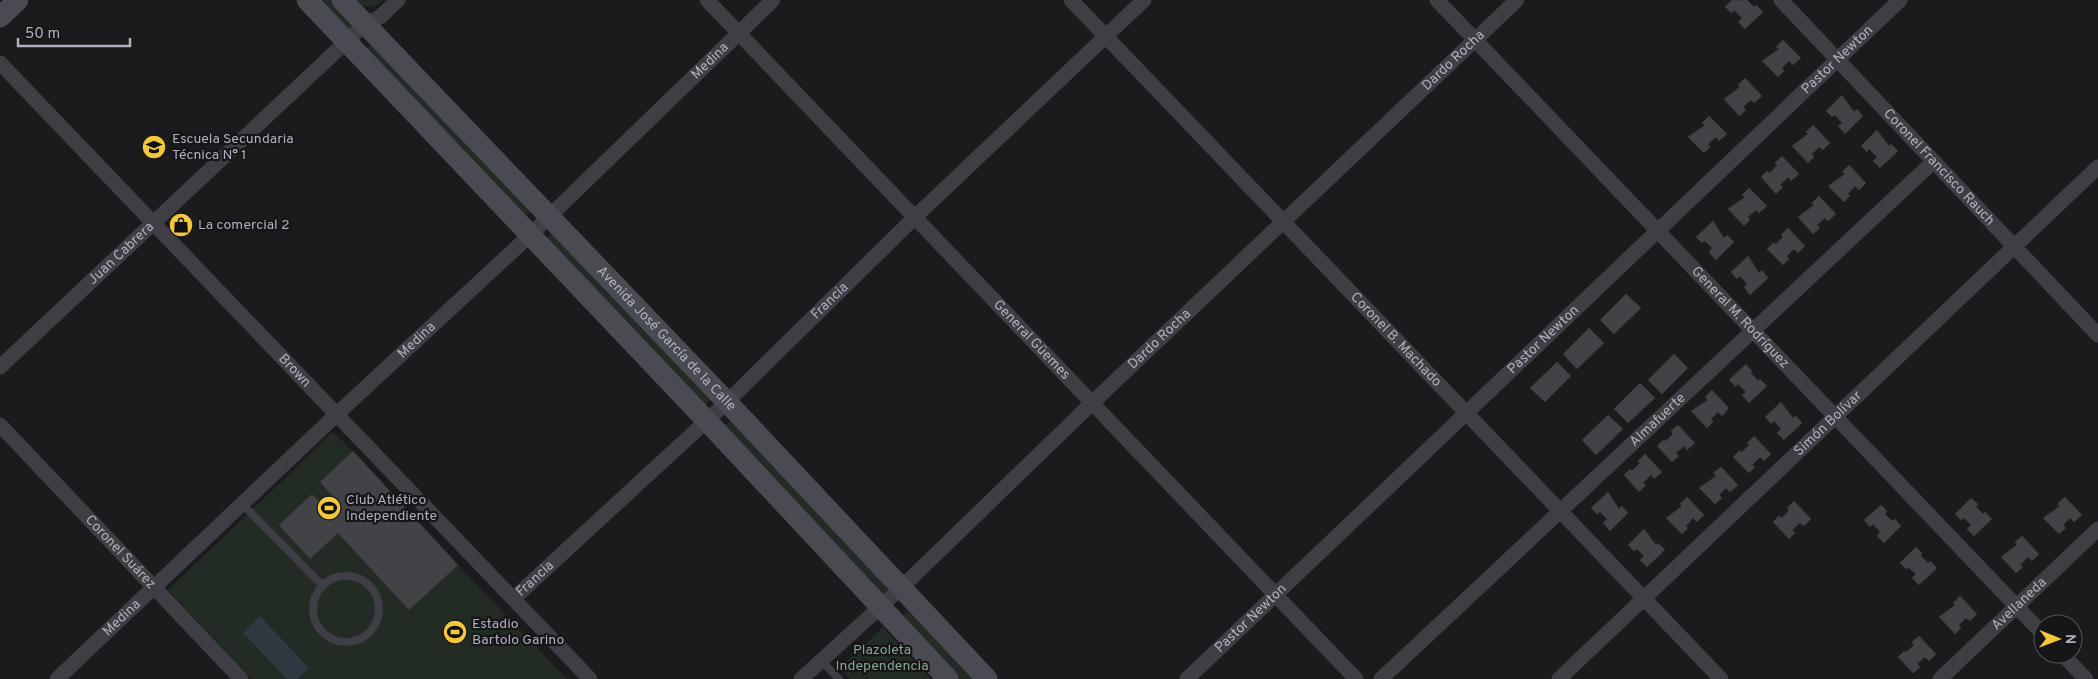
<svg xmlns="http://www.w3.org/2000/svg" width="2098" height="679" font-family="Overpass,sans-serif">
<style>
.green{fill:#222c24}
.water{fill:#303842}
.building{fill:#424347;stroke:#353539}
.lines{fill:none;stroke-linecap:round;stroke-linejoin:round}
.service{stroke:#3e3e44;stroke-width:8}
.minor{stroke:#3e3e44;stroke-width:15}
.secondary{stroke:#4a4b52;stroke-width:21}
.labels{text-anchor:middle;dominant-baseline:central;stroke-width:4.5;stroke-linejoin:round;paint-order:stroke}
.street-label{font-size:14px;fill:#adb1bd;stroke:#161618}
.poi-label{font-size:14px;fill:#adb1bd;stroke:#161618;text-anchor:start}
.park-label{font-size:14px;fill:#85a78a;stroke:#161618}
</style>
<rect width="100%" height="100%" fill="#1b1b1d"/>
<!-- green -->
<path class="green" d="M315,0H335L358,23L347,33Z
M355,0H384C374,9 365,9 355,0Z
M374,42L534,207L524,217L364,52Z
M554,231L714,396L704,406L544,241Z
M733,418L890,586L880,596L723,428Z
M333,432L353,451L458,565L567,679H252L168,590Z
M911,607L978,679H959L901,617Z
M883,627L931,679H850L840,668Z"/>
<!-- water -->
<path class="water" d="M260,616L309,668L297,679H287L243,633Z"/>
<!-- building -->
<path class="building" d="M1732,0H1747L1754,7L1756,5L1763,12L1745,29L1738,22L1742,18L1734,10L1732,13L1725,7Z
M1783,40L1801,58L1793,65L1789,61L1782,68L1784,71L1778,77L1762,61L1779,49L1776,47Z
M1745,78L1762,96L1754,103L1751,100L1743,107L1746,110L1739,116L1724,99L1740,87L1738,85Z
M1842,95L1854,112L1857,109L1863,116L1845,134L1838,126L1842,123L1835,115L1832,117L1826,111Z
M1709,116L1727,134L1719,141L1716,137L1708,144L1710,147L1704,153L1688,137L1705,125L1702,123Z
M1813,125L1830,143L1823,150L1819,147L1812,154L1814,157L1808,163L1792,146L1808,134L1806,132Z
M1877,130L1889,146L1891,144L1898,151L1880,168L1873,161L1877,157L1869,149L1867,152L1861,146Z
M1782,156L1799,174L1791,181L1788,177L1780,185L1783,187L1776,194L1761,177L1767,171L1770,173L1777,165L1775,163Z
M1849,165L1866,183L1859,190L1855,186L1848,194L1850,196L1844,202L1828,186L1845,174L1842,172Z
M1749,188L1767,206L1759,213L1756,210L1748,217L1750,220L1744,226L1728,209L1745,197L1742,195Z
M1819,196L1836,214L1828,221L1825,218L1817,225L1820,228L1813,234L1798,217L1814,205L1812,203Z
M1713,221L1724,238L1727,235L1734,242L1716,260L1709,252L1712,248L1705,241L1702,243L1696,237Z
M1788,228L1805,246L1798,253L1794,249L1787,256L1789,259L1783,265L1767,249L1773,243L1776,244L1783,237L1781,235Z
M1748,256L1759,273L1762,270L1768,278L1750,295L1744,287L1747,284L1740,276L1737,279L1731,272Z
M1626,294L1641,308L1614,334L1600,320Z
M1589,328L1604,343L1577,369L1563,354Z
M1674,354L1688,368L1662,394L1648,380Z
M1557,362L1571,376L1545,402L1530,388Z
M1746,364L1752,371L1751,373L1758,381L1760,379L1767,386L1749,403L1742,395L1746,392L1738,384L1736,387L1729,380Z
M1640,383L1655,398L1628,423L1614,409Z
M1712,390L1729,408L1722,416L1718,412L1711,419L1713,422L1707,428L1691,411L1708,400L1705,397Z
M1781,402L1793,418L1796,416L1802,423L1784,440L1777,433L1781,429L1774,421L1771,424L1765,417Z
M1608,415L1623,429L1596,455L1582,440Z
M1678,425L1695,443L1687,450L1684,446L1676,453L1679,456L1672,462L1657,446L1663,440L1666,441L1673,434L1671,431Z
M1754,436L1771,454L1764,461L1760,457L1752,465L1755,467L1749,473L1733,457L1739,451L1742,452L1749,445L1747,443Z
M353,451L458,565L409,610L338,533L310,559L279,525L312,494L325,508L335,499L320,482Z
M1645,454L1662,472L1654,479L1651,475L1643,483L1646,485L1639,492L1624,475L1630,469L1632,471L1640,463L1638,461Z
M1721,467L1738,485L1730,492L1726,488L1719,495L1722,498L1715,504L1699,488L1716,476L1713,473Z
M1608,492L1619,509L1622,506L1628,513L1610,531L1603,523L1607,519L1600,512L1597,514L1591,508Z
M1687,497L1704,515L1697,522L1693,518L1686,526L1688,528L1682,534L1666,518L1682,506L1680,504Z
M2065,497L2082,515L2074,522L2070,518L2063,525L2066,528L2059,534L2043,518L2060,506L2057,504Z
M1971,498L1978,504L1976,507L1983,514L1985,512L1992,519L1974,536L1967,529L1971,525L1964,518L1961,520L1955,514Z
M1794,501L1811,519L1804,526L1800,523L1792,530L1795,533L1789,539L1773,522L1779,516L1782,518L1789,510L1787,508Z
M1881,505L1887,511L1885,514L1892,521L1895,519L1901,526L1884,543L1877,536L1880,532L1873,524L1870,527L1864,520Z
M1644,529L1656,545L1658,543L1665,550L1647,567L1640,560L1644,556L1637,549L1634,551L1628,545Z
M2022,536L2039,554L2032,561L2028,557L2020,565L2023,567L2016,573L2001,557L2017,545L2015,542Z
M1916,547L1922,553L1921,556L1928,563L1930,561L1937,568L1919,585L1912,578L1916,574L1908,567L1906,569L1900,563Z
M1960,596L1977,614L1970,621L1966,618L1959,625L1961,628L1955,634L1939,617L1955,605L1953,603Z
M1919,636L1936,654L1929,661L1925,657L1917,664L1920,667L1913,673L1898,657L1904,651L1906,652L1914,645L1912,642Z"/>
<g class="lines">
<!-- service -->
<path class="service" d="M242,504L322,585
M313 609a33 33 0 1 1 66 0a33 33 0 1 1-66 0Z
M821,660L839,679"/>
<!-- minor -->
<g class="minor">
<path id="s1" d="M707,0L1356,679"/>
<path id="s2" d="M1071,0L1721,679"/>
<path id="s3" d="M1437,0L2043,634"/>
<path id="s4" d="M1781,0L2098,335"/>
<path id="s5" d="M0,63L590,679"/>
<path id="s6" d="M0,367L365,24L380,17L398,0"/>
<path id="s7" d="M0,425L241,679"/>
<path id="s8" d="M513,599L727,402L915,217L1144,0"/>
<path d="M2062,654L2086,679"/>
<path id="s9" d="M57,679L337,414L529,236L773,0"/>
<path id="s10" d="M801,679L901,588L1092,403L1517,0"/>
<path id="s11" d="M1187,679L1900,0"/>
<path id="s12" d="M1381,679L1934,161"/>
<path id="s13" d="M1559,679L2098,167"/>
<path id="s14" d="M1940,679L2098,529"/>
</g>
<!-- secondary -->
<g class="secondary">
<path d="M307,0L706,420L948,679"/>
<path id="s15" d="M342,0L727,402L987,679"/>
<path d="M0,17L18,0"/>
</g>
</g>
<!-- icons -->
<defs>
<g id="school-disc" transform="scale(1.25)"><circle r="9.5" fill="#f4c63c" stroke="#161618"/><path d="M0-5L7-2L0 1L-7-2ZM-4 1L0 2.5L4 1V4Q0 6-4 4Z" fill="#111"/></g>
<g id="shop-disc" transform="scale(1.25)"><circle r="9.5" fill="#f4c63c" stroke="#161618"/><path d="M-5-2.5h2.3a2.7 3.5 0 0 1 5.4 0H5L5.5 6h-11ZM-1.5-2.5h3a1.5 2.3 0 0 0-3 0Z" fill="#111"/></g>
<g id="stadium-disc" transform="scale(1.25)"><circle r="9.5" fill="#f4c63c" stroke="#161618"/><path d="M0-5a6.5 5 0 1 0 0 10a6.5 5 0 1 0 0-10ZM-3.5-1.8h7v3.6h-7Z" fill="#111"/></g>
</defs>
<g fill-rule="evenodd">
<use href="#school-disc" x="154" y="147"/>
<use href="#shop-disc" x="181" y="225"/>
<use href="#stadium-disc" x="329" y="508"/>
<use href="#stadium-disc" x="455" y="632"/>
</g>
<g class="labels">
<!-- street labels -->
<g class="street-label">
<text stroke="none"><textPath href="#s11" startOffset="898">Pastor Newton</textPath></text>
<text stroke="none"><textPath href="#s9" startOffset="899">Medina</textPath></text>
<text stroke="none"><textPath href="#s10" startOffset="899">Dardo Rocha</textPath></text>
<text stroke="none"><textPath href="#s4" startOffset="230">Coronel Francisco Rauch</textPath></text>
<text stroke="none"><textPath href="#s6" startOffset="166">Juan Cabrera</textPath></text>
<text stroke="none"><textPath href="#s8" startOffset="435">Francia</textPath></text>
<text stroke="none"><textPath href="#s3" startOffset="439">General M. Rodríguez</textPath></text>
<text stroke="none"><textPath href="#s15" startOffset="469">Avenida José García de la Calle</textPath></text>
<text stroke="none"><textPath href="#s1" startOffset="470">General Güemes</textPath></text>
<text stroke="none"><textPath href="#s11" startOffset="492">Pastor Newton</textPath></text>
<text stroke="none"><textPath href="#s10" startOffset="494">Dardo Rocha</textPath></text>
<text stroke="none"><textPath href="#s2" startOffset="470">Coronel B. Machado</textPath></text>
<text stroke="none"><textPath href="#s9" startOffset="494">Medina</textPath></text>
<text stroke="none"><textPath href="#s5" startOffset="426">Brown</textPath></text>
<text stroke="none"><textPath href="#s12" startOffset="379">Almafuerte</textPath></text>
<text stroke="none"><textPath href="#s13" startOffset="371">Simón Bolívar</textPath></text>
<text stroke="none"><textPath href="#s7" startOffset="175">Coronel Suárez</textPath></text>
<text stroke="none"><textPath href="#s8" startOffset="30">Francia</textPath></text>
<text stroke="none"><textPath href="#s14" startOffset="109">Avellaneda</textPath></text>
<text stroke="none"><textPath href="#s9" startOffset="89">Medina</textPath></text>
<text stroke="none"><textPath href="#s11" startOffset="88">Pastor Newton</textPath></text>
</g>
<!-- poi labels -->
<g class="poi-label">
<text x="172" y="139">Escuela Secundaria<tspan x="172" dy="16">Técnica N° 1</tspan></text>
<text x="198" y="225">La comercial 2</text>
<text x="346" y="500">Club Atlético<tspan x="346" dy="16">Independiente</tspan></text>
<text x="472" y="624">Estadio<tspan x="472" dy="16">Bartolo Garino</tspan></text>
</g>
<!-- park labels -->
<g class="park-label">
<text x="882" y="650">Plazoleta<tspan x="882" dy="16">Independencia</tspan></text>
</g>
</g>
<!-- north arrow -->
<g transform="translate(2058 639) rotate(91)"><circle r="24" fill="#161618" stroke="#52545a"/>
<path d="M0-4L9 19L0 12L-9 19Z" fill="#f4c63c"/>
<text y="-8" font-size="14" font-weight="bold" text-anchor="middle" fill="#adb1bd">N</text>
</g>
<!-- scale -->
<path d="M18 38v8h112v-8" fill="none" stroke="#adb1bd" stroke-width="2.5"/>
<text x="25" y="38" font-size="15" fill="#adb1bd" stroke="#161618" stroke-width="4" paint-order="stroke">50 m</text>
</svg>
